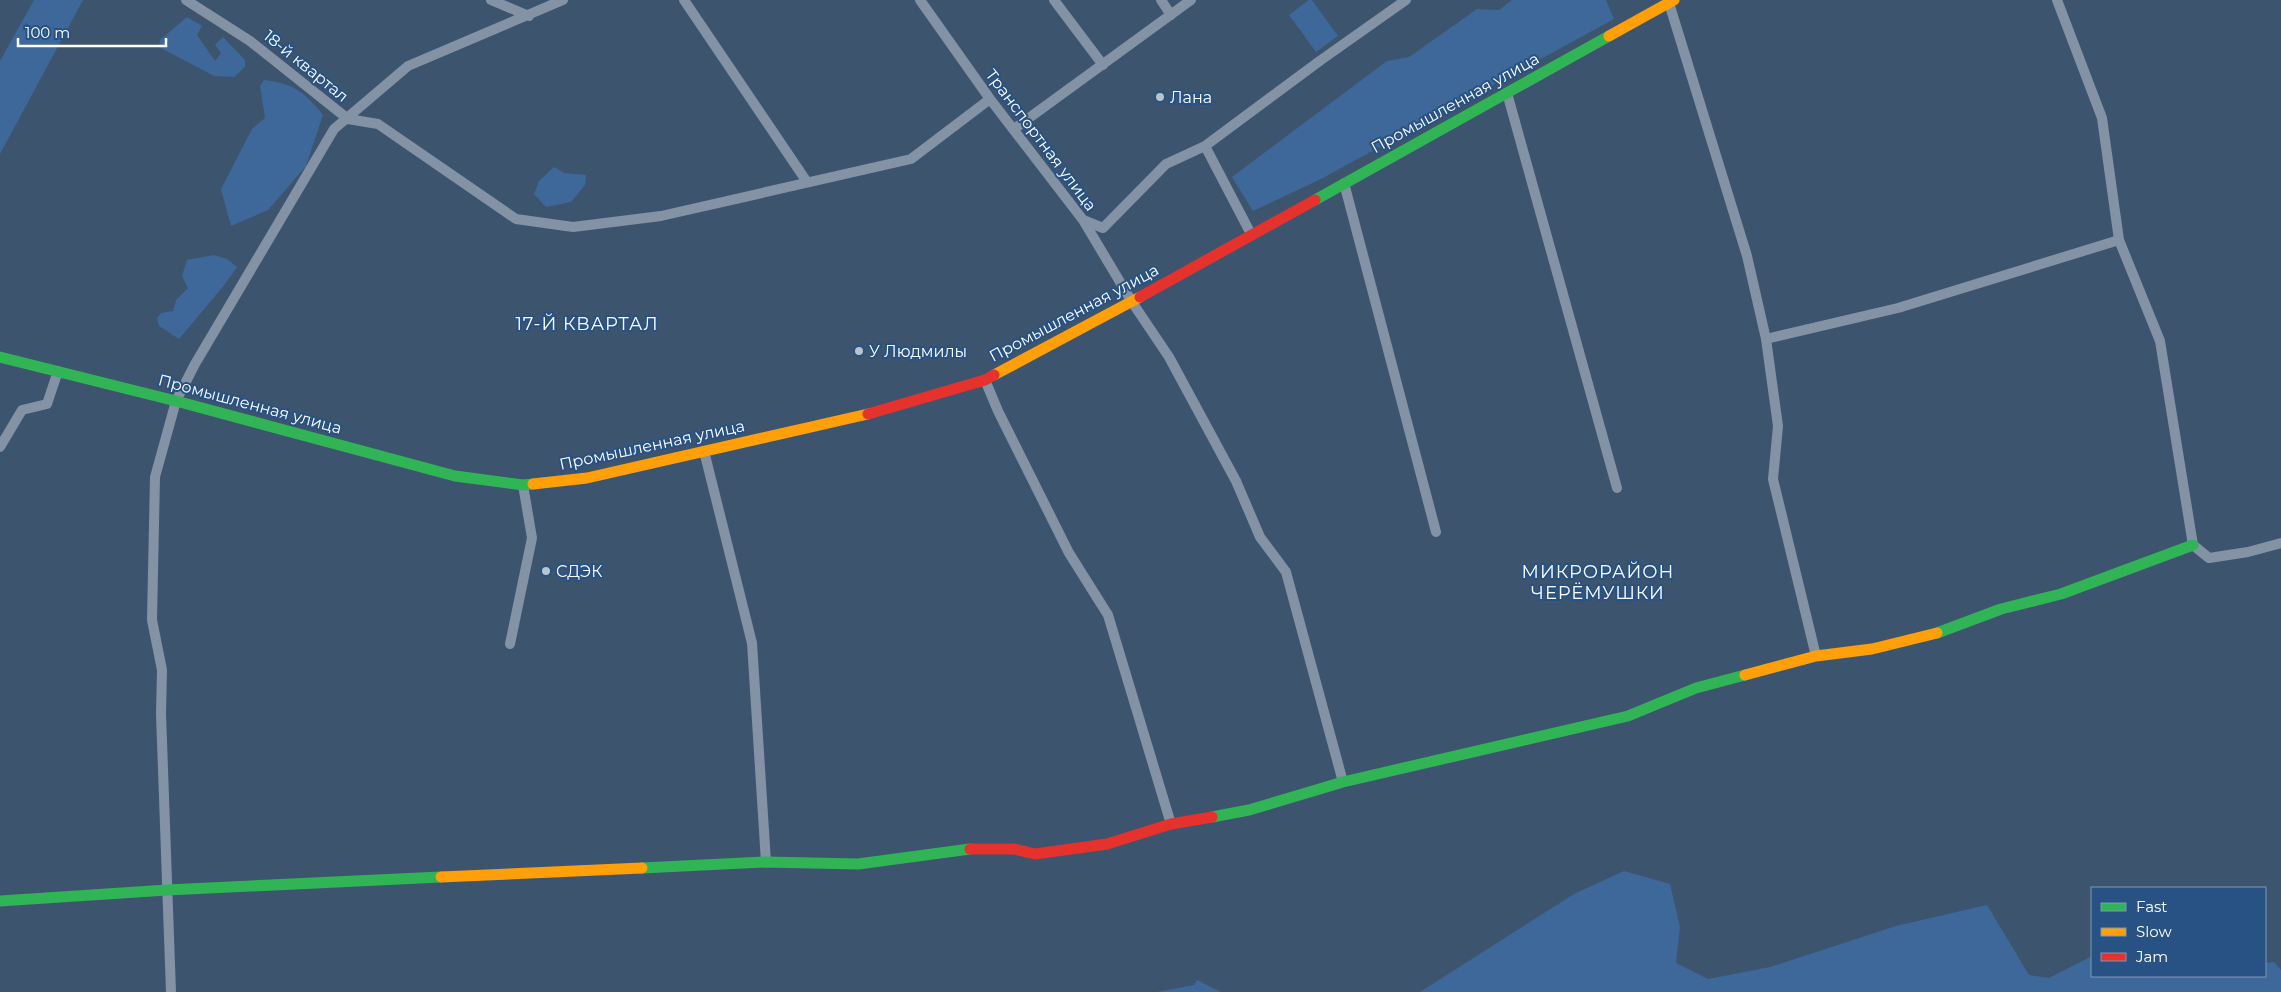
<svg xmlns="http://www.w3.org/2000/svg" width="2281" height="992" font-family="Montserrat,sans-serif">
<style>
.green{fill:#3d6899}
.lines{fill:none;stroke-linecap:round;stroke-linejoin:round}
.street{stroke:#8393a5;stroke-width:10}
.fast{stroke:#30b455;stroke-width:11}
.slow{stroke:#ff9f0a;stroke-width:11}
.jam{stroke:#e5322d;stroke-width:11}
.poi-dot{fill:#bbc3cd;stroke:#285284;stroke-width:2}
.labels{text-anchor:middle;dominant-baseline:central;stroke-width:4;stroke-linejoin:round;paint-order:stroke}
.street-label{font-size:16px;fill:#fff;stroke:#285284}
.poi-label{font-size:16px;fill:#fff;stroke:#285284;text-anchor:start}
.neighbourhood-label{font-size:18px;letter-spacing:1px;fill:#fff;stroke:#285284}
</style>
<rect width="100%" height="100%" fill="#3d546f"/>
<!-- green -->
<path class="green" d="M34,0H83L0,154V61Z
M1309,0H1312L1338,36L1316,52L1289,15Z
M1512,0H1606L1614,19L1321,179L1253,211L1232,177L1387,61L1409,57L1477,9L1499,10Z
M187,17L202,26L197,35L215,61L221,53L215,45L223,37L245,60V67L234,77L214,76L159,47L160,40Z
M264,80C295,84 304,92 323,115L306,166L268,210L231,226L221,189L252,129L265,118L260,86Z
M554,167L564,173L586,175L585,185L571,202L546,207L534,194L539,181Z
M214,255L227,259L237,267L225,284L179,339L159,326L157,318L161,313L173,311L176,300L188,288L182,276L187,260Z
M1624,871L1670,884L1680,927L1676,963L1708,979L1770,967L1896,926L1987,905L2029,975L2049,978L2092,956V976H2265V963L2274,962L2281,970V992H1420L1574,894Z
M1197,980L1221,992H1157L1194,985Z"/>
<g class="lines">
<!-- street -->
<path class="street" d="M186,0L250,41L348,119
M491,0L529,16
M684,0L807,182
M920,0L990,99L1083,220L1132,302L1169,357L1236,481L1260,537L1286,572L1343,782
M1054,0L1103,65
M1161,0L1171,15
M2057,0L2102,118L2119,240L2160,341L2193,545L2209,558L2248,552L2281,543
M1669,3L1747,256L1766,339L1778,426L1773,479L1816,656
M1507,93L1617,488
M348,119L378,124L516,219L573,227L661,216L911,159L990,99
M1014,129L1191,0
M1205,146L1251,234
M1344,183L1436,532
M1083,220L1103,228L1166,164L1205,146L1321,60L1406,0
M1766,339L1898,308L2119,240
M985,380L998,411L1069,553L1108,615L1171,824
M0,447L22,410L47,404L58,371
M704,451L752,643L766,862
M510,644L532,538L523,485
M171,992L161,714L162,670L152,620L155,477L176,401L195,364L334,129L408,66L563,0"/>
<!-- fast -->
<path class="fast" d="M1315,200L1609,36
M0,357L176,401L455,476L523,485L533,484
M1937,633L2001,609L2061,594L2193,545
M1212,817L1249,810L1343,782L1628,716L1696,688L1745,675
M642,868L766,862L858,864L970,849
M0,901L167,890L441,877"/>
<!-- slow -->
<path class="slow" d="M1609,36L1674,0
M994,375L1140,297
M533,484L587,478L868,414
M1745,675L1816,656L1872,649L1937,633
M441,877L642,868"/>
<!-- jam -->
<path class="jam" d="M1140,297L1315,200
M868,414L985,380L994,375
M970,849H1014L1035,854L1107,844L1171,824L1212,817"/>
</g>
<!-- markers -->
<g class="poi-dot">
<circle cx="1160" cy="97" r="5"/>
<circle cx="859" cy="351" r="5"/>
<circle cx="546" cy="571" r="5"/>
</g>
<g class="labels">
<!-- street labels -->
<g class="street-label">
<text transform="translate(306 66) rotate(39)">18-й квартал</text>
<text transform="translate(1455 103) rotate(-29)">Промышленная улица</text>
<text transform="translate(1041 140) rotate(53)">Транспортная улица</text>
<text transform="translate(1074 313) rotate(-28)">Промышленная улица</text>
<text transform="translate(250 404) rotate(15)">Промышленная улица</text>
<text transform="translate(652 445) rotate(-12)">Промышленная улица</text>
</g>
<!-- poi labels -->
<g class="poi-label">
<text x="1170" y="97">Лана</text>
<text x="869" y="351">У Людмилы</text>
<text x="556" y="571">СДЭК</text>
</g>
<!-- neighbourhood labels -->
<g class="neighbourhood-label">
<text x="587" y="324">17-Й КВАРТАЛ</text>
<text x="1598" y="572">МИКРОРАЙОН<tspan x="1598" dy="21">ЧЕРЁМУШКИ</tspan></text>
</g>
</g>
<!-- legend -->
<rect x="2091" y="887" width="175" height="90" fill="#285284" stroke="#7e97b5"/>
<rect x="2101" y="903" width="25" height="8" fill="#30b455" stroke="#7e97b5"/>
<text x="2136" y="912" font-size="15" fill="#ffffff">Fast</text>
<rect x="2101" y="928" width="25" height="8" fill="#ff9f0a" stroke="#7e97b5"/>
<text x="2136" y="937" font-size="15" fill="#ffffff">Slow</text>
<rect x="2101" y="953" width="25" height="8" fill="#e5322d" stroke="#7e97b5"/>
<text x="2136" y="962" font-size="15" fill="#ffffff">Jam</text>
<!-- scale -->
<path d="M18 38v8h148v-8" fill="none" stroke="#ffffff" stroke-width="2.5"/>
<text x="25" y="38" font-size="15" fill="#ffffff" stroke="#285284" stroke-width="4" paint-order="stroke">100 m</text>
</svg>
